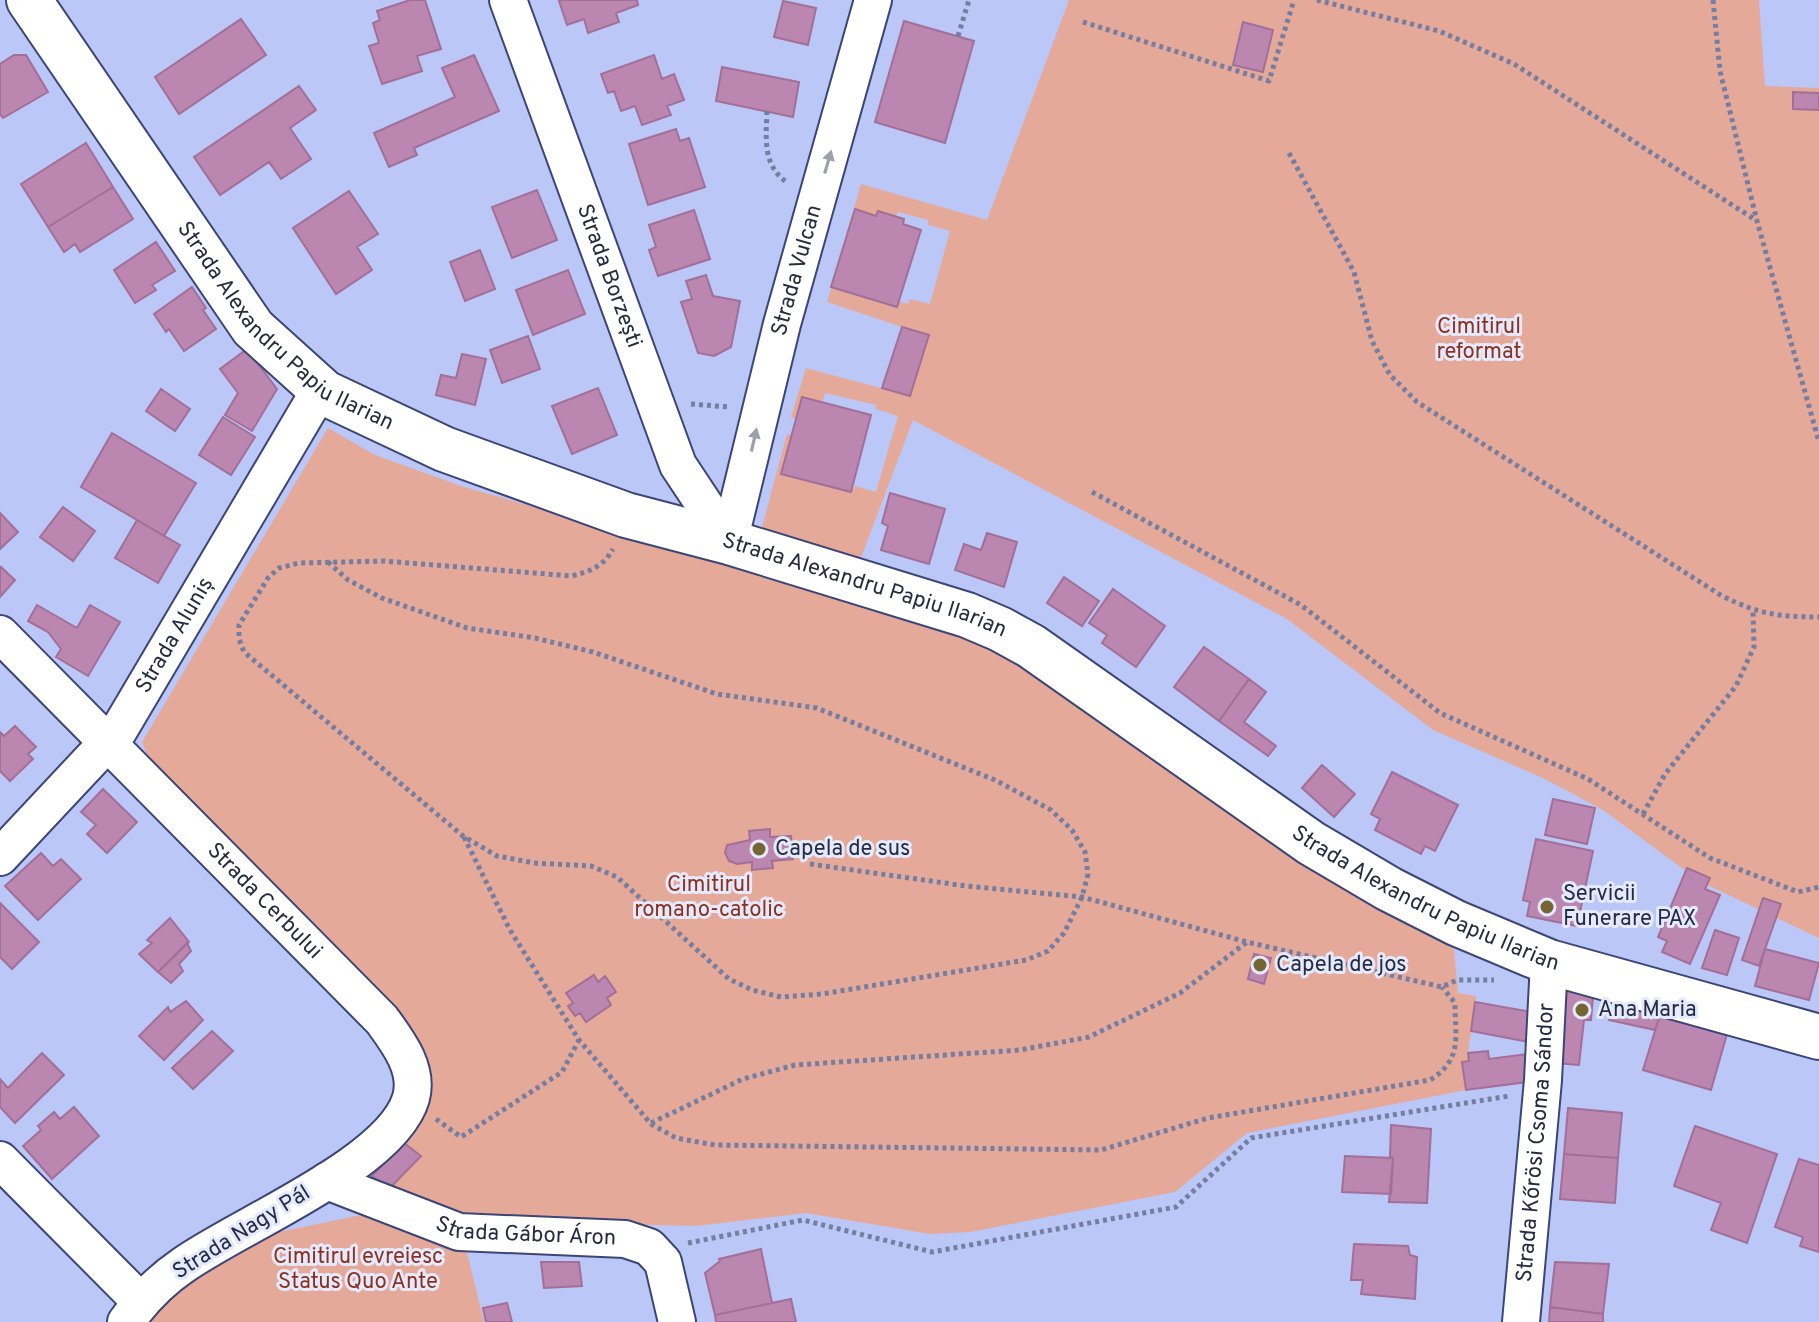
<svg xmlns="http://www.w3.org/2000/svg" width="1819" height="1322" font-family="Overpass,sans-serif">
<style>
.green{fill:#e5a99a}
.building{fill:#bb87b1;stroke:#a16f97;stroke-width:2}
.lines{fill:none;stroke-linecap:round;stroke-linejoin:round}
.minor-casing{stroke:#3b4577;stroke-width:40}
.tertiary-casing{stroke:#3b4577;stroke-width:48}
.path{stroke:#757ea1;stroke-width:5;stroke-dasharray:4 4;stroke-linecap:butt}
.minor{stroke:#fff;stroke-width:36}
.tertiary{stroke:#fff;stroke-width:44}
.oneway{fill:#9da0aa}
.poi-dot{fill:#746533;stroke:#e4e9fc;stroke-width:3}
.labels{text-anchor:middle;dominant-baseline:central;stroke-width:6;stroke-linejoin:round;paint-order:stroke}
.street-label{font-size:22px;fill:#262b42;stroke:#e4e9fc}
.park-label{font-size:22px;fill:#8b311e;stroke:#e4e9fc}
.poi-label{font-size:22px;fill:#262b42;stroke:#e4e9fc;text-anchor:start}
</style>
<rect width="100%" height="100%" fill="#bbc7f6"/>
<!-- green -->
<path class="green" d="M1069,0H1759L1765,86L1819,88V938L1701,882L1603,810L1543,778L1433,730L1287,619L913,420L859,563L763,533L762,527L787,434L811,441L821,481L854,490L855,486L876,492L898,416L876,409V405L825,393L816,424L791,417L806,368L910,396L929,336L827,302L843,249L878,295L908,304L910,299L930,304L950,231L928,225V220L898,212L896,216L878,212L869,242L846,236L861,184L987,220Z
M328,428L375,455L461,486L958,629L993,644L1318,872L1454,949L1458,993L1476,996L1468,1053L1469,1061L1462,1063L1466,1090L1247,1133L1175,1192L970,1232L930,1234L806,1213L696,1226L487,1221C447,1213 404,1202 372,1176C424,1122 448,1111 414,1034L148,758L142,742Z
M361,1215L467,1252L484,1322H144L188,1279L269,1234Z"/>
<!-- building -->
<path class="building" d="M410,0H425L441,49L417,56L422,71L382,84L369,46L379,43L373,23L380,20L377,11Z
M562,0H637L638,5L616,13L619,22L588,33L584,19L567,25L559,1Z
M783,1L816,8L808,45L774,37Z
M241,19L266,55L179,114L155,77Z
M904,21L974,41L945,143L875,122Z
M1243,22L1273,30L1263,72L1233,65Z
M14,55H26L48,92L3,118L0,114V64Z
M474,55L499,111L414,148L417,155L389,167L374,133L455,97L442,68Z
M654,55L662,79L674,74L684,100L667,106L671,115L642,125L635,106L621,111L614,91L608,93L601,74Z
M722,67L799,82L793,117L716,101Z
M299,86L316,110L290,128L311,159L281,179L269,162L220,195L194,157Z
M1793,92L1819,93V110L1793,109Z
M676,129L680,141L689,138L705,187L648,205L629,144Z
M86,143L113,187L48,227L21,184Z
M113,187L133,219L80,252L75,244L64,252L48,227Z
M537,190L557,240L512,258L492,207Z
M349,191L378,234L357,247L372,270L336,294L293,228Z
M855,209L876,216L878,211L904,219L903,224L921,230L897,307L831,287Z
M694,210L710,259L658,276L649,250L656,247L649,225Z
M156,242L175,271L152,285L156,290L135,303L114,270Z
M480,250L495,289L465,301L450,262Z
M568,270L585,314L533,335L516,290Z
M706,275L713,296L740,301L731,347L714,356L698,353L681,302L692,299L686,281Z
M192,287L206,308L203,310L216,329L184,351L169,329L166,332L154,314Z
M902,327L929,335L910,396L882,388Z
M528,336L540,369L502,383L490,350Z
M247,349L277,389L252,431L225,415L238,393L220,369Z
M462,354L486,359L475,405L436,395L441,375L456,378Z
M598,388L617,435L572,454L552,406Z
M161,389L190,409L175,431L146,411Z
M802,397L871,415L851,492L781,474Z
M223,417L255,437L231,475L199,455Z
M112,433L196,483L164,536L81,487Z
M890,493L945,509L929,564L881,550L888,526L882,523Z
M63,507L95,531L73,561L40,537Z
M0,513L18,532L0,549Z
M137,520L180,545L158,583L115,558Z
M987,533L1017,542L1004,587L955,570L964,544L981,550Z
M1,567L15,580L0,597V569Z
M1064,577L1099,601L1082,626L1047,603Z
M1113,589L1165,626L1136,667L1102,643L1107,635L1089,623Z
M37,605L77,628L90,605L120,622L88,676L56,657L61,649L48,632L28,621Z
M1204,647L1249,679L1219,721L1174,687Z
M1249,679L1266,692L1244,722L1276,746L1268,756L1219,721Z
M15,726L36,747L28,754L33,759L10,781L0,771V732L4,736Z
M1322,765L1355,794L1334,817L1302,788Z
M1392,772L1458,805L1435,851L1425,846L1421,854L1375,830L1380,819L1371,814Z
M103,789L137,822L107,853L87,834L96,825L81,812Z
M1553,799L1595,808L1587,844L1545,835Z
M770,829V837L791,836L793,859L772,861L773,868L752,870V862L737,864L729,861L725,853L727,845L750,840L749,831Z
M1536,839L1593,851L1577,926L1527,916L1530,902L1523,900Z
M41,853L53,866L61,859L81,879L38,920L5,886Z
M1687,868L1710,878L1705,889L1720,895L1690,964L1662,952L1667,941L1658,937Z
M1763,898L1781,904L1759,966L1742,960Z
M0,903L39,942L12,969L0,957Z
M170,918L189,942L158,972L139,954L152,943L147,940Z
M1715,930L1739,938L1727,975L1702,968Z
M187,943L191,951L179,964L183,971L171,983L158,972Z
M1765,949L1819,963L1809,1000L1755,986Z
M1254,954L1271,958L1264,984L1248,979Z
M594,975L598,982L605,976L616,992L607,998L611,1005L586,1022L580,1013L575,1016L568,1006L573,1003L566,993Z
M1562,982L1594,985L1591,1020H1584L1579,1065L1555,1063Z
M1615,996L1662,1008L1655,1030L1609,1020Z
M186,1001L203,1020L164,1060L139,1036L168,1007L170,1012Z
M1475,1002L1531,1012L1529,1042L1471,1031Z
M1662,1008L1729,1027L1711,1090L1643,1070Z
M212,1031L233,1051L193,1089L172,1068Z
M1488,1051L1489,1059L1528,1054L1527,1082L1466,1090L1462,1062L1469,1061L1468,1053Z
M42,1053L64,1075L15,1123L0,1107V1079L8,1088Z
M74,1107L99,1136L52,1179L23,1146L41,1130L38,1126L54,1112L60,1119Z
M1568,1108L1622,1113L1618,1158L1564,1154Z
M1391,1125L1431,1129L1427,1203L1389,1202L1393,1158L1390,1157Z
M1695,1126L1777,1154L1747,1243L1711,1230L1721,1203L1674,1186Z
M404,1143L421,1156L389,1189L372,1176Z
M1564,1154L1618,1158L1615,1203L1560,1199Z
M1345,1156L1393,1158L1391,1194L1342,1192Z
M1799,1159L1819,1165V1252L1800,1246L1803,1237L1775,1227Z
M1354,1244L1408,1246L1410,1255L1417,1257L1415,1299L1361,1294L1363,1280H1351Z
M761,1249L772,1303L715,1315L705,1273L720,1261L719,1259Z
M541,1262H579L582,1286L544,1288Z
M1555,1262L1609,1264L1603,1314L1550,1307Z
M791,1299L796,1322H716L715,1315Z
M507,1303L512,1322H486L483,1308Z
M1550,1307L1603,1314V1322H1549Z"/>
<g class="lines">
<!-- minor casing -->
<g class="minor-casing">
<g id="minor">
<path id="s1" d="M508,0L678,465L729,542"/>
<path id="s2" d="M729,542L782,324L873,0"/>
<path id="s3" d="M0,634L382,1020C398,1042 419,1069 411,1098C392,1164 239,1225 182,1266C160,1281 141,1301 126,1322"/>
<path id="s4" d="M0,857L119,730L314,400L319,389"/>
<path d="M0,1160L141,1302"/>
<path id="s5" d="M327,1181L459,1232L625,1239L649,1247L663,1262L677,1322"/>
<path id="s6" d="M1521,1322L1543,1080L1549,962"/>
</g>
</g>
<!-- tertiary casing -->
<g class="tertiary-casing">
<g id="tertiary">
<path id="s7" d="M29,0L253,328L325,393L444,449L626,515L729,542L967,615L1000,629L1031,646L1311,843L1389,889L1456,923L1549,962L1819,1037"/>
</g>
</g>
<!-- path -->
<path class="path" d="M1317,0L1439,31L1514,64L1757,221
M1713,0L1720,71L1757,221L1819,442
M1083,22L1269,81L1294,0
M958,36L969,0
M767,111C766,138 762,166 788,183
M1289,153L1354,272L1372,341L1390,375L1417,402L1722,596C1759,614 1778,617 1819,617
M691,404L729,407
M1092,492L1301,605L1440,713L1588,779L1710,858L1798,892L1819,887
M328,562L348,580L382,598L467,628L535,638L593,652L717,694L817,708L995,780L1051,810L1072,830L1085,852L1088,874L1082,897L1064,933L1048,951L1026,960L822,994L781,997L752,990L729,979L617,877L591,866L534,863L497,856L463,836L244,652L239,639V625L268,578L279,568L299,563L384,561L572,576C590,571 603,567 613,549
M1643,814L1665,774L1736,686L1754,647L1753,611
M464,837L510,930L579,1040L651,1124L676,1138L715,1145L1101,1150L1208,1118L1430,1080C1463,1059 1455,1038 1455,1003L1442,987
M810,864L966,886L1082,897L1247,942L1442,987L1457,980H1494
M436,1119L461,1137L562,1072L579,1040
M651,1123L743,1079L795,1065L1020,1050L1089,1037L1180,993L1247,942
M688,1243L803,1220L932,1252L1176,1207L1251,1138L1509,1096"/>
<!-- minor -->
<use href="#minor" class="minor"/>
<!-- tertiary -->
<use href="#tertiary" class="tertiary"/>
</g>
<!-- one-way arrows -->
<defs><path id="oneway-solid" d="M-6-.8H1V-3.2L6.5 0L1 3.2V.8H-6Z" transform="scale(2)"/></defs>
<g class="oneway">
<use href="#oneway-solid" transform="translate(828 162) rotate(-74)"/>
<use href="#oneway-solid" transform="translate(754 440) rotate(-77)"/>
</g>
<!-- markers -->
<g class="poi-dot">
<circle cx="759" cy="849" r="8"/>
<circle cx="1547" cy="907" r="8"/>
<circle cx="1260" cy="965" r="8"/>
<circle cx="1582" cy="1010" r="8"/>
</g>
<g class="labels">
<!-- street labels -->
<g class="street-label">
<text stroke="none"><textPath href="#s2" startOffset="280">Strada Vulcan</textPath></text>
<text stroke="none"><textPath href="#s1" startOffset="294">Strada Borzești</textPath></text>
<text stroke="none"><textPath href="#s7" startOffset="420">Strada Alexandru Papiu Ilarian</textPath></text>
<text stroke="none"><textPath href="#s7" startOffset="1068">Strada Alexandru Papiu Ilarian</textPath></text>
<text stroke="none"><textPath href="#s4" startOffset="284">Strada Aluniș</textPath></text>
<text stroke="none"><textPath href="#s7" startOffset="1716">Strada Alexandru Papiu Ilarian</textPath></text>
<text stroke="none"><textPath href="#s3" startOffset="376">Strada Cerbului</textPath></text>
<text stroke="none"><textPath href="#s6" startOffset="180">Strada Kőrösi Csoma Sándor</textPath></text>
<text stroke="none"><textPath href="#s5" startOffset="208">Strada Gábor Áron</textPath></text>
<text transform="translate(242 1233) rotate(-32)">Strada Nagy Pál</text>
</g>
<!-- park labels -->
<g class="park-label">
<text x="1479" y="327">Cimitirul<tspan x="1479" dy="25">reformat</tspan></text>
<text x="709" y="885">Cimitirul<tspan x="709" dy="25">romano-catolic</tspan></text>
<text x="358" y="1257">Cimitirul evreiesc<tspan x="358" dy="25">Status Quo Ante</tspan></text>
</g>
<!-- poi labels -->
<g class="poi-label">
<text x="775" y="849">Capela de sus</text>
<text x="1563" y="894">Servicii<tspan x="1563" dy="25">Funerare PAX</tspan></text>
<text x="1276" y="965">Capela de jos</text>
<text x="1598" y="1010">Ana Maria</text>
</g>
</g>
</svg>
